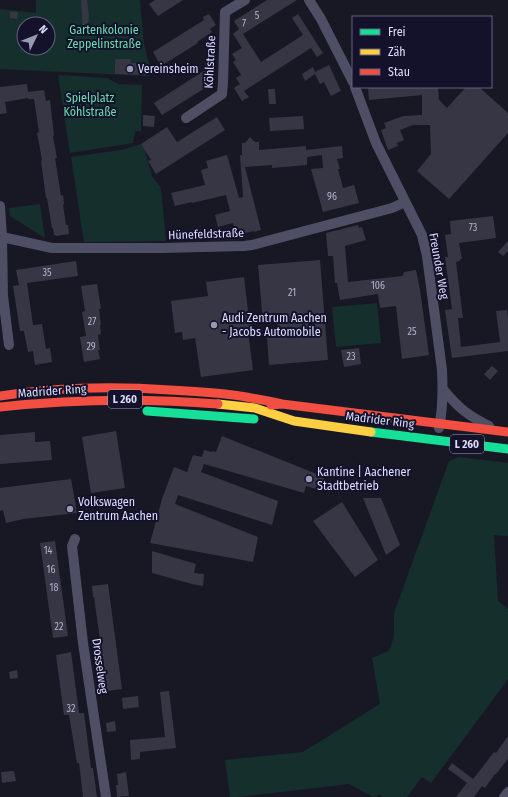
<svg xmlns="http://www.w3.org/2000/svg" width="508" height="797" font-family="'Fira Sans Condensed',sans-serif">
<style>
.green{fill:#152f2d;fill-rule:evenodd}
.building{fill:#363645}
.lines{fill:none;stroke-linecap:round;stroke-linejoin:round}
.street{stroke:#4e4f64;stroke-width:10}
.fast{stroke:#16e098;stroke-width:9}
.slow{stroke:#ffcf43;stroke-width:9}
.jam{stroke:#f24e42;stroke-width:9}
.poi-dot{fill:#9798b1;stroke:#13122a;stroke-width:1.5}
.labels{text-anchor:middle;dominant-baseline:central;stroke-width:4;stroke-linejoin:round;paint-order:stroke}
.number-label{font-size:10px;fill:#b2b3cf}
.shield{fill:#13122a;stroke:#a0a0be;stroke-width:1}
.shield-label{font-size:11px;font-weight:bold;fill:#dcddfd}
.park-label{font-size:12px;fill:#6bdbb0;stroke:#13122a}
.street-label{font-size:12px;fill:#dcddfd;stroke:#13122a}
.poi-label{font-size:12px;fill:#dcddfd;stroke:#13122a;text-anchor:start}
</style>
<rect width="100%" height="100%" fill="#181824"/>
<!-- green -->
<path class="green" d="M36,0H140L144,44L149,64L148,76L0,69V9L36,13ZM24,24H48V48H24Z
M58,75L107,78L118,84L142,85L141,131H135L133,143L70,153Z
M141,144L145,150L152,176L161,188L166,241L84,242L71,157L121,150Z
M40,204L45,238L10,216L9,208Z
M377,303L381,343L336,347L332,307Z
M459,457L508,463V536L494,535L498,601L508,609V679L431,783L422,777L407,797H382L379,794L377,797H373L349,784L238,797H230L225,760L303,752L380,704L372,658L389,651L394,637V613L449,461Z"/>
<!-- building -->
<path class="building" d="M81,0H87L89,16L87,33H83Z
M155,0H183L158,16L149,4Z
M267,0H297L243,34L261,62L303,35L292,18L298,14L323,53L317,57L311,48L244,91L249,97L242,101L234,88L240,84L236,78L241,75L233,62L236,60L232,54L242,48L233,34L239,29L234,21Z
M10,12H18L17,19L10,18Z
M209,14L216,25L210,29L212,32L197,42L198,43L161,66L153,52L204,20L203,17Z
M128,24H134L133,32H127Z
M206,54H212V72H207L213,83L162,115L154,103L205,70Z
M115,59H131L130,63H146V75L115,74Z
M329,65L341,91L331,96L324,82L320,84L315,74L305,81L302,74L313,67L315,72Z
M27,84L28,92L44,90L46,101L50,100L54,135L53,136L57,158H55L61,196L63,195L64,204L63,205L66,225H68L69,234L56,236V235H54L53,228H52L47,198H46L41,161L42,160L37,133L39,132L34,99H28V98L5,102L7,113L0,114V87Z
M368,87H438L439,100L447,108L466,87H479L508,113V133L449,199L417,171L431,154L430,125H413L400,130L404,140L397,143L398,146L388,150L381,130L386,128L384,123L403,116L422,115V95L369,100Z
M268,89H275L276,104H269Z
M143,115L155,116L154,127L143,126Z
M303,116L304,129L270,131L269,118Z
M217,117L225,130L156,174L148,161L151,160L141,144L167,127L177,142Z
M250,137L255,142H259V150L306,146V150L342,146L343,158L337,159L340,169H338L343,188L354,185L359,203L323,212L311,169L323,168L322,155L307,157V165L272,168V165L245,167L261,230L254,232V231L237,235L233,223L218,227L215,215L230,211L226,195L192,203V202L175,206L171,193L205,185L201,170L208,168L206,161L227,155L239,198L243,197L240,155H242V143H245Z
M493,216L496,238L459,243L462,259H460V261L456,262L463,318H458L461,347L500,342L496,311L507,310L508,318V351L452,358L445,310L452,309L445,257H448L445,235L451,234L450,221Z
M358,225L359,228L362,227L366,240L345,246L348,282L403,276L404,272L416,270L420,290L429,355L402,359L396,306L380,308L378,294L340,300L337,283H335L333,256H328L326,233Z
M508,241V251L503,256L498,252Z
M320,260L328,360L269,365L267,337H279L277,321L263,322L258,265Z
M76,261L78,276L27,283L33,325L42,324L46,349L50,348L52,362L35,365L33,351L28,352L24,331H20L13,286L19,285L16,270Z
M244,277L249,319H252L254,331L248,332L253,370L201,377L195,338L183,340L182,332L175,333L171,301L208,296L206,282Z
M97,284L101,309H99L101,325H100L101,334L98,335L100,350H98L100,359L84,362L80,337L86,336L82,312L85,311L81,286Z
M359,348L361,364L344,367L341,350Z
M492,366L498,371L490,380L484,374Z
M116,431L125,488L91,493L82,437Z
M35,432V442L50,441L52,460L0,464V435Z
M222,436L324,477L323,487L318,486L316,489L306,486L304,493L204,464L201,472L278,501L272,525L178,495L175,504L258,537L253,562L150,543L162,499L174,467L187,472L193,455L202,457L204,450L212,452V451L216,452Z
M71,479L77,513L23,519L6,523L3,510L0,511V488Z
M363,498H381L400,545L386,555Z
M342,502L378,560L355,577L313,521Z
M55,541L68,636L53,638L40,543Z
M152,551L196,564L194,573L204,574L203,586L192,584L152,573Z
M108,584L122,689L107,691L101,647L94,597H93L92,586Z
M71,652L79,713H84L91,768H93L97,797H83L79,763H77L69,715H64L56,655Z
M17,670L18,678L10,679L9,672Z
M169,691L176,748L140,752V759L131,760L130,740L165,737L160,692Z
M138,696L139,707L123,709L122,698Z
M115,721L116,731L107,732L106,723Z
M508,736V759L496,774H495L485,788L482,786L474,797H456L467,783L448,769L452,763L473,779L481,769L494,752L496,753Z
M14,771L16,781L2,783L1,772Z
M126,772L129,796L117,797L116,785H118L117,774Z"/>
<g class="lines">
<!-- street -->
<path class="street" d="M309,0L321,19L353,82
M355,87L376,143L422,235L427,256L442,370C443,390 443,409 439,428
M186,118L222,94L223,83L225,12L245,0
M0,206L2,237L3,296L9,345
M2,237L52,248H162L244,246L252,245L392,208L405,202
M443,389C458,408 469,416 489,426
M75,539L72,546L83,643L106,797
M504,797L508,792"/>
<!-- fast -->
<path class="fast" d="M147,411L254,419
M371,432L508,449"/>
<!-- slow -->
<path class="slow" d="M218,404L255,408L294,421L371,432"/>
<!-- jam -->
<path class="jam" d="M0,396C57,387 113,386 170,390C189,391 207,392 225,394C244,396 263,400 282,404
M271,405L282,404L508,432
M0,407C73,399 145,398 218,404"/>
</g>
<!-- markers -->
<g class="poi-dot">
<circle cx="130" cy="69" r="4"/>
<circle cx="214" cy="325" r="4"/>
<circle cx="309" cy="479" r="4"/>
<circle cx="70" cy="509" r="4"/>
</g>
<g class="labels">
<!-- number labels -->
<g class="number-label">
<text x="257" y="16">5</text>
<text x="244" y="24">7</text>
<text x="332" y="197">96</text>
<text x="473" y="228">73</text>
<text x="47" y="273">35</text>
<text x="378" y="286">106</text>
<text x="292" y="293">21</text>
<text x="92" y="322">27</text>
<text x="412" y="332">25</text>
<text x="91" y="347">29</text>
<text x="351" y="357">23</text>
<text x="48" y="551">14</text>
<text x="51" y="570">16</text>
<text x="54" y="588">18</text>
<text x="59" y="627">22</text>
<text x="71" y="709">32</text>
</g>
<!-- shield labels -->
<g class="shield">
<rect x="108" y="390" width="34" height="18" rx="3"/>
<rect x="450" y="435" width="34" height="18" rx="3"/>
</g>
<g class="shield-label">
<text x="125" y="399">L 260</text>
<text x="467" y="444">L 260</text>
</g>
<!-- park labels -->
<g class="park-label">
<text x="104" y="30">Gartenkolonie<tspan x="104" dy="14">Zeppelinstraße</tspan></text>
<text x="90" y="98">Spielplatz<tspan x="90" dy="14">Köhlstraße</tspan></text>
</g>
<!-- street labels -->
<g class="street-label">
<text transform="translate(210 62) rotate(-87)">Köhlstraße</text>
<text transform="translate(206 234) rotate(-2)">Hünefeldstraße</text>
<text transform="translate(439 266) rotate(80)">Freunder Weg</text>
<text transform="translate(52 391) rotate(-4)">Madrider Ring</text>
<text transform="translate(380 420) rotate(7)">Madrider Ring</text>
<text transform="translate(100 666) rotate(82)">Drosselweg</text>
</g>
<!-- poi labels -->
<g class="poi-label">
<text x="138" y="69">Vereinsheim</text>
<text x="222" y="318">Audi Zentrum Aachen<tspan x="222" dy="14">- Jacobs Automobile</tspan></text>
<text x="317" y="472">Kantine | Aachener<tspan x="317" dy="14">Stadtbetrieb</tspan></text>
<text x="78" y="502">Volkswagen<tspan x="78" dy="14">Zentrum Aachen</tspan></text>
</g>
</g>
<!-- legend -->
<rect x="352" y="16" width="140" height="72" fill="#13122a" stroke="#63637e"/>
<rect x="360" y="29" width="20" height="6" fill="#16e098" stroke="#63637e"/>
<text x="388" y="36" font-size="12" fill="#dcddfd">Frei</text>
<rect x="360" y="49" width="20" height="6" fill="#ffcf43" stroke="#63637e"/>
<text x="388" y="56" font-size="12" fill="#dcddfd">Zäh</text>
<rect x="360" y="69" width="20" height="6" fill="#f24e42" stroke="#63637e"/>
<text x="388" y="76" font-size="12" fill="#dcddfd">Stau</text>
<!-- north arrow -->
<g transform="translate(36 36) rotate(47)"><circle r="19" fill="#13122a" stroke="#63637e"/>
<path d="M0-3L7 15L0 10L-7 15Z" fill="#9798b1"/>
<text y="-6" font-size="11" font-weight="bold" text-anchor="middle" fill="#dcddfd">N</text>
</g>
</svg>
